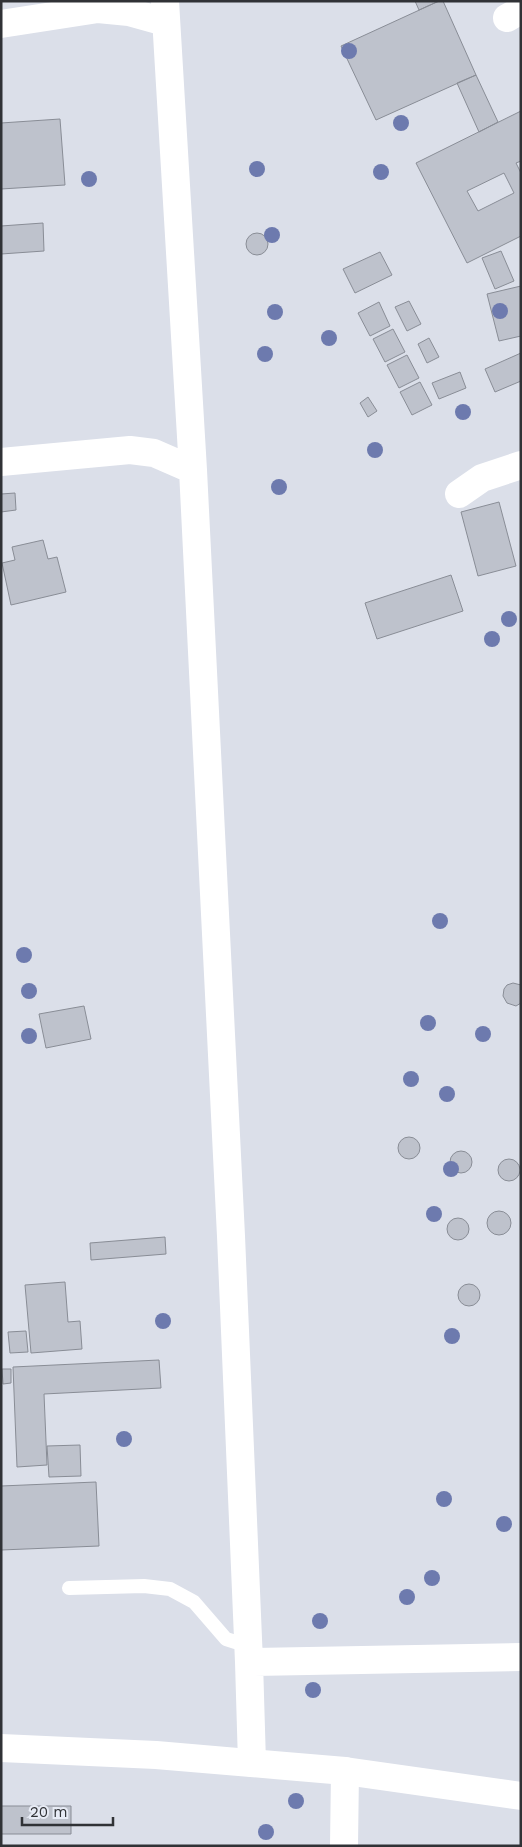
<svg xmlns="http://www.w3.org/2000/svg" width="522" height="1847" font-family="'Work Sans',sans-serif">
<style>
.building{fill:#bec2cc;stroke:#898d96;fill-rule:evenodd}
.lines{fill:none;stroke-linecap:round;stroke-linejoin:round}
.lane{stroke:#fff;stroke-width:14}
.street{stroke:#fff;stroke-width:28}
.secondary{stroke:#fff;stroke-width:28}
.tree{fill:#6d7aae}
</style>
<rect width="100%" height="100%" fill="#dbdfe9"/>
<!-- building -->
<path class="building" d="M415,1H439L419,10Z
M439,1H443L476,75L376,120L341,46Z
M476,75L498,122L479,132L457,83Z
M521,111V161L516,163L521,173V236L467,263L416,163ZM504,173L514,193L478,211L467,191Z
M60,119L65,185L1,189V123Z
M43,223L44,251L1,254V226Z
M246 244a11 11 0 1 1 22 0a11 11 0 1 1-22 0Z
M501,251L514,281L495,289L482,258Z
M380,252L392,275L355,293L343,269Z
M521,286V336L499,341L487,294Z
M409,301L421,324L407,331L395,307Z
M379,302L390,326L370,336L358,313Z
M393,329L405,352L385,362L373,339Z
M429,338L439,357L427,363L418,344Z
M521,353V381L495,392L485,369Z
M407,355L419,378L399,388L387,365Z
M460,372L466,388L439,399L432,383Z
M420,382L432,405L412,415L400,392Z
M368,397L377,411L368,417L360,403Z
M15,493L16,510L1,512V494Z
M499,502L516,566L478,576L461,512Z
M43,540L48,559L57,557L66,592L11,605L2,563L15,560L12,547Z
M451,575L463,611L377,639L365,603Z
M513,983L521,985V1003L516,1006L507,1003L503,996L504,989L507,985Z
M84,1006L91,1039L46,1048L39,1014Z
M398 1148a11 11 0 1 1 22 0a11 11 0 1 1-22 0Z
M450 1162a11 11 0 1 1 22 0a11 11 0 1 1-22 0Z
M498 1170a11 11 0 1 1 22 0a11 11 0 1 1-22 0Z
M487 1223a12 12 0 1 1 24 0a12 12 0 1 1-24 0Z
M447 1229a11 11 0 1 1 22 0a11 11 0 1 1-22 0Z
M165,1237L166,1254L91,1260L90,1243Z
M65,1282L68,1322L80,1321L82,1349L31,1353L25,1285Z
M458 1295a11 11 0 1 1 22 0a11 11 0 1 1-22 0Z
M26,1331L28,1352L10,1353L8,1332Z
M159,1360L161,1388L44,1394L47,1465L17,1467L13,1367Z
M2,1369H11V1383L3,1384Z
M80,1445L81,1476L49,1477L47,1446Z
M96,1482L99,1546L1,1550V1486Z
M1,1806H71V1834H1Z"/>
<g class="lines">
<!-- lane -->
<path class="lane" d="M69,1588L144,1586L170,1589L194,1602L226,1639L248,1646"/>
<!-- street -->
<path class="street" d="M165,1L193,470L231,1236L249,1662
M507,18L521,10
M1,24L98,9L129,12L165,22
M1,462L130,450L154,453L193,470
M459,494L482,478L521,465
M252,1763L249,1662L521,1657
M344,1846L345,1771"/>
<!-- secondary -->
<path class="secondary" d="M1,1748L156,1755L345,1771L521,1796"/>
</g>
<!-- trees -->
<g class="tree">
<circle cx="349" cy="51" r="8"/>
<circle cx="401" cy="123" r="8"/>
<circle cx="257" cy="169" r="8"/>
<circle cx="381" cy="172" r="8"/>
<circle cx="89" cy="179" r="8"/>
<circle cx="272" cy="235" r="8"/>
<circle cx="500" cy="311" r="8"/>
<circle cx="275" cy="312" r="8"/>
<circle cx="329" cy="338" r="8"/>
<circle cx="265" cy="354" r="8"/>
<circle cx="463" cy="412" r="8"/>
<circle cx="375" cy="450" r="8"/>
<circle cx="279" cy="487" r="8"/>
<circle cx="509" cy="619" r="8"/>
<circle cx="492" cy="639" r="8"/>
<circle cx="440" cy="921" r="8"/>
<circle cx="24" cy="955" r="8"/>
<circle cx="29" cy="991" r="8"/>
<circle cx="428" cy="1023" r="8"/>
<circle cx="483" cy="1034" r="8"/>
<circle cx="29" cy="1036" r="8"/>
<circle cx="411" cy="1079" r="8"/>
<circle cx="447" cy="1094" r="8"/>
<circle cx="451" cy="1169" r="8"/>
<circle cx="434" cy="1214" r="8"/>
<circle cx="163" cy="1321" r="8"/>
<circle cx="452" cy="1336" r="8"/>
<circle cx="124" cy="1439" r="8"/>
<circle cx="444" cy="1499" r="8"/>
<circle cx="504" cy="1524" r="8"/>
<circle cx="432" cy="1578" r="8"/>
<circle cx="407" cy="1597" r="8"/>
<circle cx="320" cy="1621" r="8"/>
<circle cx="313" cy="1690" r="8"/>
<circle cx="296" cy="1801" r="8"/>
<circle cx="266" cy="1832" r="8"/>
</g>
<!-- border -->
<rect width="522" height="1847" fill="none" stroke="#303236" stroke-width="5"/>
<!-- scale -->
<path d="M22 1817v8h91v-8" fill="none" stroke="#303236" stroke-width="2.5"/>
<text x="30" y="1817" font-size="15" fill="#303236" stroke="#e8ecf6" stroke-width="4" paint-order="stroke">20 m</text>
</svg>
